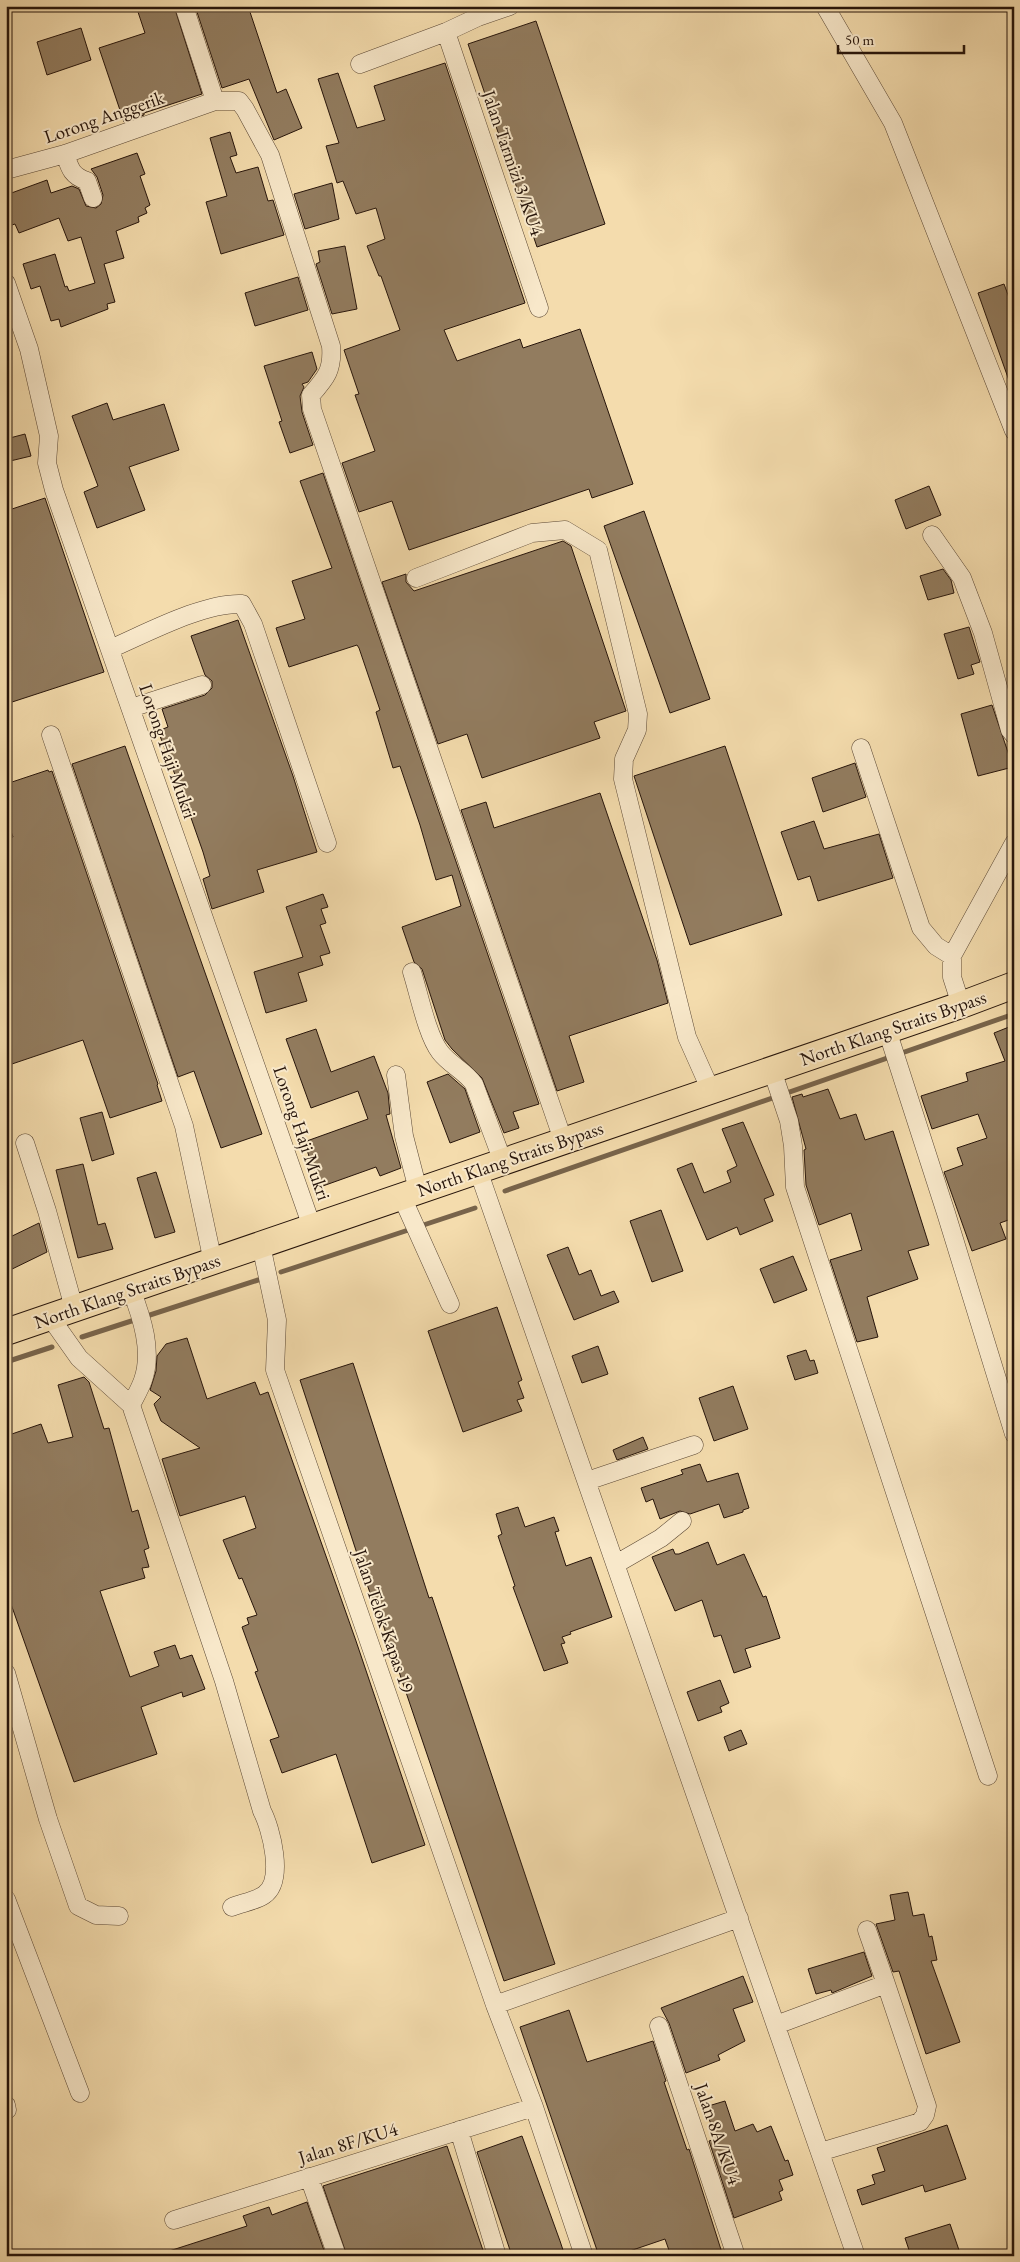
<svg xmlns="http://www.w3.org/2000/svg" width="1020" height="2262" font-family="'EB Garamond',serif">
<style>
.lines{fill:none;stroke-linecap:round;stroke-linejoin:round}
.stream{stroke:#78644b;stroke-width:5}
.building{fill:#927c5f;stroke:#27150b}
.minor-casing{stroke:#5a4734;stroke-width:19}
.highway-casing{stroke:#27150b;stroke-width:28}
.minor{stroke:#f8e8ca;stroke-width:18}
.highway{stroke:#f4dcad;stroke-width:26}
.labels{text-anchor:middle;dominant-baseline:central;stroke-width:4;stroke-linejoin:round;paint-order:stroke}
.street-label{font-size:19px;fill:#27150b;stroke:#f8e8ca}
</style>
<rect width="100%" height="100%" fill="#f4dcad"/>
<filter id="stains"><feTurbulence type="fractalNoise" baseFrequency=".004" numOctaves="4"/><feColorMatrix values="0 0 0 0 .2 0 0 0 0 .09 0 0 0 0 .02 0 0 0 .5 -.17"/></filter>
<radialGradient id="worn" r=".72"><stop offset=".6" stop-color="#630" stop-opacity="0"/><stop offset="1" stop-color="#630" stop-opacity=".3"/></radialGradient>
<g class="lines">
<!-- stream -->
<path class="stream" d="M505,1191L1014,1014
M281,1272L475,1208
M82,1337L258,1280
M6,1362L52,1347"/>
</g>
<!-- building -->
<path class="building" d="M136,6H174L202,94L144,113V115L124,122L99,48L145,33Z
M195,6H248L277,93L286,89L302,128L274,140L249,79L222,88Z
M536,21L605,224L537,247L468,44Z
M81,28L91,60L47,75L37,42Z
M445,63L525,303L444,330L457,361L520,339L523,348L580,329L633,484L592,498L589,489L409,550L392,501L359,512L342,463L375,451L355,395L359,394L344,350L400,330L381,276H379L367,246L385,239L376,208L356,214L343,181L337,183L326,146L339,143L318,79L338,73L357,128L385,120L374,86Z
M230,132L237,155L230,157L236,173L258,167L268,201L273,200L284,235L221,254L206,202L227,196L210,138Z
M137,153L145,174L140,176L150,205L145,208L147,213L138,217L139,222L116,231L124,258L104,264L115,302L107,304L108,309L61,327L59,319L51,321L40,286L31,289L23,264L55,254L65,287L67,286L69,291L95,283L81,237L68,241L59,218L19,233L15,224L6,227V195L47,180L51,193L72,186L79,189L86,206L96,208L101,204L103,195L97,177L91,169Z
M332,183L339,219L305,229L294,194Z
M345,246L357,309L332,314L316,264L320,262L318,251Z
M298,277L308,310L255,326L245,293Z
M1004,284L1014,311V389H1012L978,293Z
M312,352L317,369L308,382L302,384L304,387L300,396L302,412L313,445L290,453L279,422L282,421L264,366Z
M107,403L113,420L164,404L179,450L129,467L145,510L97,528L84,492L98,486L72,416Z
M25,434L31,456L6,462V439Z
M323,473L539,1104L513,1112L519,1128L504,1133L482,1078L452,1049L445,1040L422,969L414,962L402,927L461,906L452,875L436,880L420,825L400,766L393,768L376,712L380,710L359,648L357,645L289,667L276,628L305,619L292,581L332,568L300,481Z
M929,486L941,515L906,529L895,500Z
M45,498L104,672L6,704V511Z
M644,511L710,699L670,713L604,526Z
M563,541L571,546L626,711L594,722L600,738L482,778L467,734L438,744L382,582L406,574V582L414,591Z
M943,569L951,580L954,593L928,600L920,576Z
M238,620L293,776L317,852L257,870L264,892L212,909L203,879L210,876L203,852L190,815L187,816L178,791L181,790L158,731L168,727L162,709L205,695L212,688V681L205,675L191,636Z
M969,627L980,662L971,665L974,674L958,679L944,634Z
M992,705L1013,767L978,776L961,714Z
M125,746L262,1134L221,1148L194,1071L178,1077L72,764Z
M725,746L782,915L690,945L634,776Z
M855,763L866,797L823,812L812,778Z
M48,770L49,772L52,771L158,1084L157,1085L162,1101L110,1118L83,1040L6,1066V839L13,837L6,817V784Z
M600,793L657,960L668,1003L569,1036L584,1082L557,1091L461,810L486,802L494,828Z
M814,821L824,849L879,834L893,878L818,901L810,876L798,880L781,832Z
M323,894L328,907L321,909L326,923L320,925L330,953L320,956L323,965L298,973L307,1001L266,1013L254,972L303,957L286,907Z
M1009,1027L1014,1039V1218L1000,1223L1006,1239L972,1251L944,1172L963,1165L957,1148L987,1138L978,1114L932,1129L921,1096L968,1081L966,1073L1005,1061L994,1033Z
M316,1029L331,1072L374,1056L388,1093L390,1114L386,1115L401,1168L380,1176L376,1167L320,1187L304,1142L368,1119L358,1091L311,1108L286,1039Z
M448,1074L465,1089L480,1132L450,1143L427,1082Z
M828,1089L840,1119L856,1114L865,1140L893,1131L929,1245L908,1251L918,1279L867,1297L878,1337L857,1342L830,1260L862,1250L851,1213L819,1225L806,1185L804,1150L806,1149L792,1097L802,1094L803,1097Z
M102,1112L114,1154L92,1161L80,1118Z
M743,1122L774,1195L764,1199L773,1221L740,1235L737,1227L707,1240L677,1169L692,1163L704,1193L731,1182L727,1171L737,1166L722,1129Z
M83,1164L98,1225L105,1223L113,1249L78,1258L56,1170Z
M156,1172L175,1232L155,1238L137,1178Z
M661,1210L683,1271L652,1282L630,1221Z
M39,1223L47,1252L6,1272V1239Z
M568,1247L579,1275L591,1270L601,1296L614,1291L619,1302L574,1320L547,1255Z
M793,1256L807,1290L774,1303L760,1269Z
M497,1307L522,1380L518,1382L524,1398L517,1400L522,1411L463,1432L428,1331Z
M187,1338L207,1399L255,1382L260,1395L268,1392L356,1641L425,1845L372,1863L336,1754L282,1773L270,1740L279,1737L255,1672L258,1671L242,1627L249,1624L247,1618L257,1615L242,1578L239,1579L223,1540L256,1528L245,1496L180,1516L162,1459L200,1448L161,1421L154,1404L161,1397L150,1390L156,1371L157,1356L166,1344Z
M598,1346L608,1374L582,1383L572,1356Z
M806,1350L810,1361L814,1360L818,1373L795,1380L787,1356Z
M353,1363L429,1598L432,1597L555,1964L504,1981L375,1601H373L368,1587L300,1380Z
M84,1377L89,1382L104,1429L109,1428L132,1512L138,1510L149,1548L144,1550L149,1567L142,1568L145,1578L100,1591L130,1677L159,1666L154,1652L175,1645L180,1659L192,1655L205,1689L183,1697L182,1692L141,1707L157,1754L74,1782L6,1590V1436L41,1424L48,1443L73,1437L58,1385Z
M733,1386L748,1429L714,1441L699,1398Z
M643,1437L648,1449L617,1460L613,1450Z
M700,1464L707,1482L738,1473L749,1508L743,1510V1512L724,1518L719,1504L690,1514L680,1511L660,1519L653,1499L646,1502L641,1488L683,1474L681,1470Z
M518,1507L525,1527L554,1517L559,1531L555,1532L566,1566L591,1557L612,1617L570,1632L571,1634L562,1637L565,1643L561,1644L568,1663L544,1671L513,1587L515,1586L498,1536L502,1534L496,1514Z
M708,1542L717,1565L744,1554L763,1597L766,1596L780,1638L745,1649L751,1667L734,1673L721,1635L714,1637L702,1600L675,1611L652,1557L673,1549L675,1554H679Z
M720,1680L729,1703L720,1707L722,1712L698,1721L687,1692Z
M741,1730L747,1744L729,1751L724,1737Z
M908,1892L913,1916L924,1914L929,1937L932,1936L937,1960L931,1961L960,2042L926,2054L899,1971L893,1972L876,1924L895,1920L890,1895Z
M864,1952L872,1976L832,1993L831,1990L816,1994L808,1969Z
M743,1976L753,2002L733,2009L745,2041L718,2055L720,2060L686,2073L669,2023L661,2008Z
M569,2010L587,2062L653,2041L666,2081L664,2082L687,2150L689,2149L723,2256H671L665,2239L615,2256H599L520,2027Z
M725,2101L735,2131L753,2124L757,2132L771,2126L785,2161L788,2160L793,2175L779,2180L783,2190L779,2192L782,2200L734,2218L709,2141L716,2139L705,2107Z
M947,2125L966,2179L925,2192L923,2185L862,2205L857,2190L875,2184L872,2175L885,2171L877,2148Z
M522,2136L560,2241L565,2256H512L477,2152Z
M447,2146L485,2256H347L323,2186Z
M307,2202L326,2256H163V2253L247,2226L243,2216L269,2207L272,2215Z
M950,2224L961,2256H911L905,2238Z"/>
<g class="lines">
<!-- minor casing -->
<g class="minor-casing">
<path id="minor" d="M184,6L215,101
M825,6L893,123L1014,431
M446,32L539,308
M360,64L446,32L478,17L510,6
M65,154C70,169 72,176 87,181L93,198
M6,170L65,154L215,101H239L245,109L270,155L331,346C333,370 326,378 311,395L312,409L563,1140
M6,283L29,349L49,436L47,463L54,490L312,1227
M932,535L962,578L983,633L1010,730L1014,735
M416,578L532,533L565,530L598,550L638,714L637,730L624,759L623,779L687,1037L711,1091
M110,649C145,634 204,602 242,604L253,624L327,843
M131,708L202,685
M51,735L184,1126L213,1262
M861,748L921,928L936,946L952,956
M412,972C419,994 427,1035 440,1052C450,1065 465,1071 474,1084L503,1162
M961,1005L952,977V956L1014,843
M887,1030L946,1213L1014,1434
M772,1070L789,1121L793,1146L795,1187L988,1776
M396,1075L404,1136L418,1190
M25,1143L47,1211L74,1308
M478,1170L856,2256
M402,1197L450,1304
M261,1245L277,1320L275,1370L495,2005L534,2107L584,2256
M131,1289C142,1318 153,1351 143,1380C140,1389 135,1397 131,1405L224,1681L262,1811C271,1828 285,1881 264,1895C255,1901 242,1903 232,1907
M50,1317L79,1358L131,1405
M587,1481L694,1445
M616,1564L661,1538L682,1521
M6,1673L48,1819L78,1906L96,1915L119,1916
M6,1899L80,2093
M495,2005L739,1918
M776,2025L886,1984L867,1930
M659,2026L736,2256
M6,2105L7,2110
M459,2130L497,2256
M820,2152L920,2122L925,2115L927,2106L886,1984
M309,2177L337,2256
M174,2220L534,2107"/>
</g>
<!-- highway casing -->
<g class="highway-casing">
<path id="highway" d="M6,1332L961,1005L1014,985"/>
</g>
<!-- minor -->
<use href="#minor" class="minor"/>
<!-- highway -->
<use href="#highway" class="highway"/>
</g>
<g class="labels">
<!-- street labels -->
<g class="street-label">
<text transform="translate(104 117) rotate(-19)">Lorong Anggerik</text>
<text transform="translate(513 163) rotate(71)">Jalan Tarmizi 3/KU4</text>
<text transform="translate(168 751) rotate(71)">Lorong Haji Mukri</text>
<text transform="translate(893 1028) rotate(-19)">North Klang Straits Bypass</text>
<text transform="translate(302 1133) rotate(71)">Lorong Haji Mukri</text>
<text transform="translate(510 1159) rotate(-19)">North Klang Straits Bypass</text>
<text transform="translate(127 1291) rotate(-19)">North Klang Straits Bypass</text>
<text transform="translate(384 1621) rotate(71)">Jalan Telok Kapas 19</text>
<text transform="translate(718 2134) rotate(71)">Jalan 8A/KU4</text>
<text transform="translate(348 2143) rotate(-17)">Jalan 8F/KU4</text>
</g>
</g>
<!-- margin -->
<rect width="1020" height="2262" fill="none" stroke="#f4dcad" stroke-width="25"/>
<rect x="8" y="8" width="1005" height="2247" fill="none" stroke="#27150b" stroke-width="2.5"/>
<rect x="12" y="12" width="995" height="2237" fill="none" stroke="#27150b"/>
<!-- scale -->
<path d="M838 45v8h126v-8" fill="none" stroke="#27150b" stroke-width="2.5"/>
<text x="845" y="45" font-size="15" fill="#27150b" stroke="#f8e8ca" stroke-width="4" paint-order="stroke">50 m</text>
<rect width="100%" height="100%" filter="url(#stains)"/>
<rect width="100%" height="100%" fill="url(#worn)"/>
</svg>
